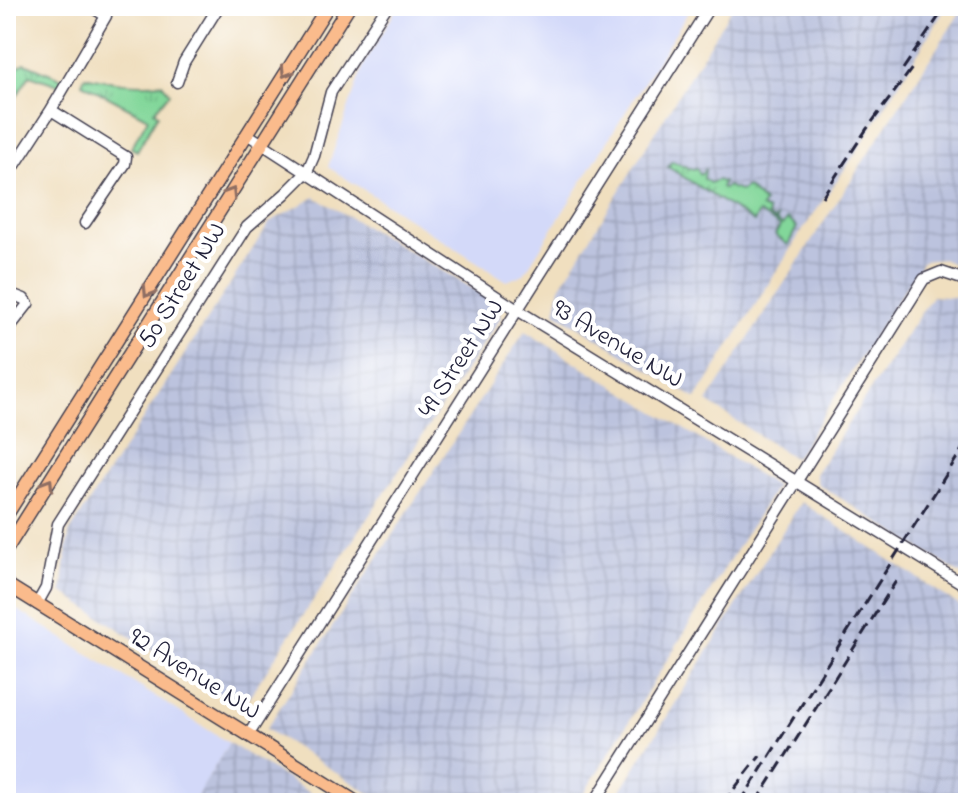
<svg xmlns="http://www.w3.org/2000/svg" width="974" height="809" font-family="'Indie Flower',sans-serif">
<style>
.built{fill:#d3d9f9}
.industrial{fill:url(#industrial-grid)}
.grass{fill:url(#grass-tufts);stroke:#527c6a;stroke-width:2}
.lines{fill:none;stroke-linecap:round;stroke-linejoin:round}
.minor-casing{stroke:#413e4f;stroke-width:13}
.major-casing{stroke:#413e4f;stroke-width:15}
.minor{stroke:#fff;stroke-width:10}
.major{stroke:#fabb8c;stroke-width:12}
.rail{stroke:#22223b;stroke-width:3;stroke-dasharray:12 6;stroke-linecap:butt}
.oneway{stroke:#8e6e64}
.labels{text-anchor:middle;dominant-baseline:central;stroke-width:8;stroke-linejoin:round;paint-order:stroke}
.street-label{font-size:26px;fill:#22223b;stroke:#fff}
</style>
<defs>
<pattern id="industrial-grid" width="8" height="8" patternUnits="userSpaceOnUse" patternTransform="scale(2)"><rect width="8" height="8" fill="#bcc3de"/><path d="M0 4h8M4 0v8" fill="none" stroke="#a1a7bf"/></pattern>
<pattern id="grass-tufts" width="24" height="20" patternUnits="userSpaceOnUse" patternTransform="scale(2)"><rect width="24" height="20" fill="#82d79a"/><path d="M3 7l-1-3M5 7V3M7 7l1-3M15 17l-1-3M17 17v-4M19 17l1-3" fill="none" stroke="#70b886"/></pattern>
</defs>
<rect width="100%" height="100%" fill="#fff"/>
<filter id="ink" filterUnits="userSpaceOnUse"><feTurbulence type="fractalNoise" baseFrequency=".0125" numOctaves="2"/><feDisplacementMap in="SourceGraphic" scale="16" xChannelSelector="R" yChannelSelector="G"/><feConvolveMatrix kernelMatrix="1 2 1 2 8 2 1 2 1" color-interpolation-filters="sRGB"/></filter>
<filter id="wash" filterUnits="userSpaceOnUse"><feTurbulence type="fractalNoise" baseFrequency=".006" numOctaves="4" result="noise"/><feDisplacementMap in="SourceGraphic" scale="32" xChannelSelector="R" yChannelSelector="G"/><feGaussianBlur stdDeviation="1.8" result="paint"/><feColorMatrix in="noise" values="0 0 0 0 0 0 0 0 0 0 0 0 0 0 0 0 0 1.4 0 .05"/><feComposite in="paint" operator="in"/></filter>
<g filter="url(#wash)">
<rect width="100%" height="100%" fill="#f0dfbf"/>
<!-- built -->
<path class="built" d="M398,6H692L524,274L507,281L328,167L364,64Z
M13,607L229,743L193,803H6V608Z"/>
<!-- industrial -->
<path class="industrial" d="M733,6H947L856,153L800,234L696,399L555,312L560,287Z
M961,11L968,15V272L943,259L923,261L795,459L707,402Z
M315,197L498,303L501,317L241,709L62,592L69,533L270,222Z
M932,296L959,298L968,304V579L818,484L815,474Z
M525,331L776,486L578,803H385L266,729Z
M801,502L968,611V803H613Z
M229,743L326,803H193Z"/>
<!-- grass -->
<path class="grass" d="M25,63L65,80L61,86L30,75L6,113V74Z
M85,76C111,82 135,86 162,83L170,93L154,111L158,114L137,151L131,148L148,118L82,83Z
M672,161L694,170L696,168L700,174L705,170L704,179L710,183L717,180L723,182L721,187L724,189L727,186L740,191L747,187L764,203L761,208L768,211V216L774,220L778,217L776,221L783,225L788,219L797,227L788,245L775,235L780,226L759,213L754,222L668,167Z"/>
</g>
<g filter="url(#ink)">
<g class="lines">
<!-- minor casing -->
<g class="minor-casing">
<path id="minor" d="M6,14L11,6
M177,82L184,62L219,6
M51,110L126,157L125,164L85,223
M247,134L519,311L968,587
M6,179L51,110L106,16L90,6
M6,292L24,299L28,304L6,332
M37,604L46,588L58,524L247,227L285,194L307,172L314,156L331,92L387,6
M249,734L710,6
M594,803L924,279L941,272L968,281"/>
</g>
<!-- major casing -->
<g class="major-casing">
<path id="major" d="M6,516L328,6
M6,550L349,6
M6,584L358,803"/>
</g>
<!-- minor -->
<use href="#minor" class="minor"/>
<!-- major -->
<use href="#major" class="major"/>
<!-- rail -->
<path class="rail" d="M903,69L946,6
M822,197L866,130L913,67
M723,803L760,756
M740,803L968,440
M756,803L896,581"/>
</g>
<!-- one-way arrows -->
<defs><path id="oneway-chevron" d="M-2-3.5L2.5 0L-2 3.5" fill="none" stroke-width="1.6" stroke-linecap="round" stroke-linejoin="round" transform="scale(2)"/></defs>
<g class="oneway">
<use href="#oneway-chevron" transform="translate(286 72) rotate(122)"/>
<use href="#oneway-chevron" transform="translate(231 193) rotate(-58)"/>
<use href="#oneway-chevron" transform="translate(148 292) rotate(122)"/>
<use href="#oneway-chevron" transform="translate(48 484) rotate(-58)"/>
</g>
</g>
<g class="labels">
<!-- street labels -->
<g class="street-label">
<text transform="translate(183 286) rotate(-58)">50 Street NW</text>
<text transform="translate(617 345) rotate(31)">93 Avenue NW</text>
<text transform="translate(462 359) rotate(-57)">49 Street NW</text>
<text transform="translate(194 675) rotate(32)">92 Avenue NW</text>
</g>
</g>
<!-- margin -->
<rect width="974" height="809" fill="none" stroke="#fff" stroke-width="32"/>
</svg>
